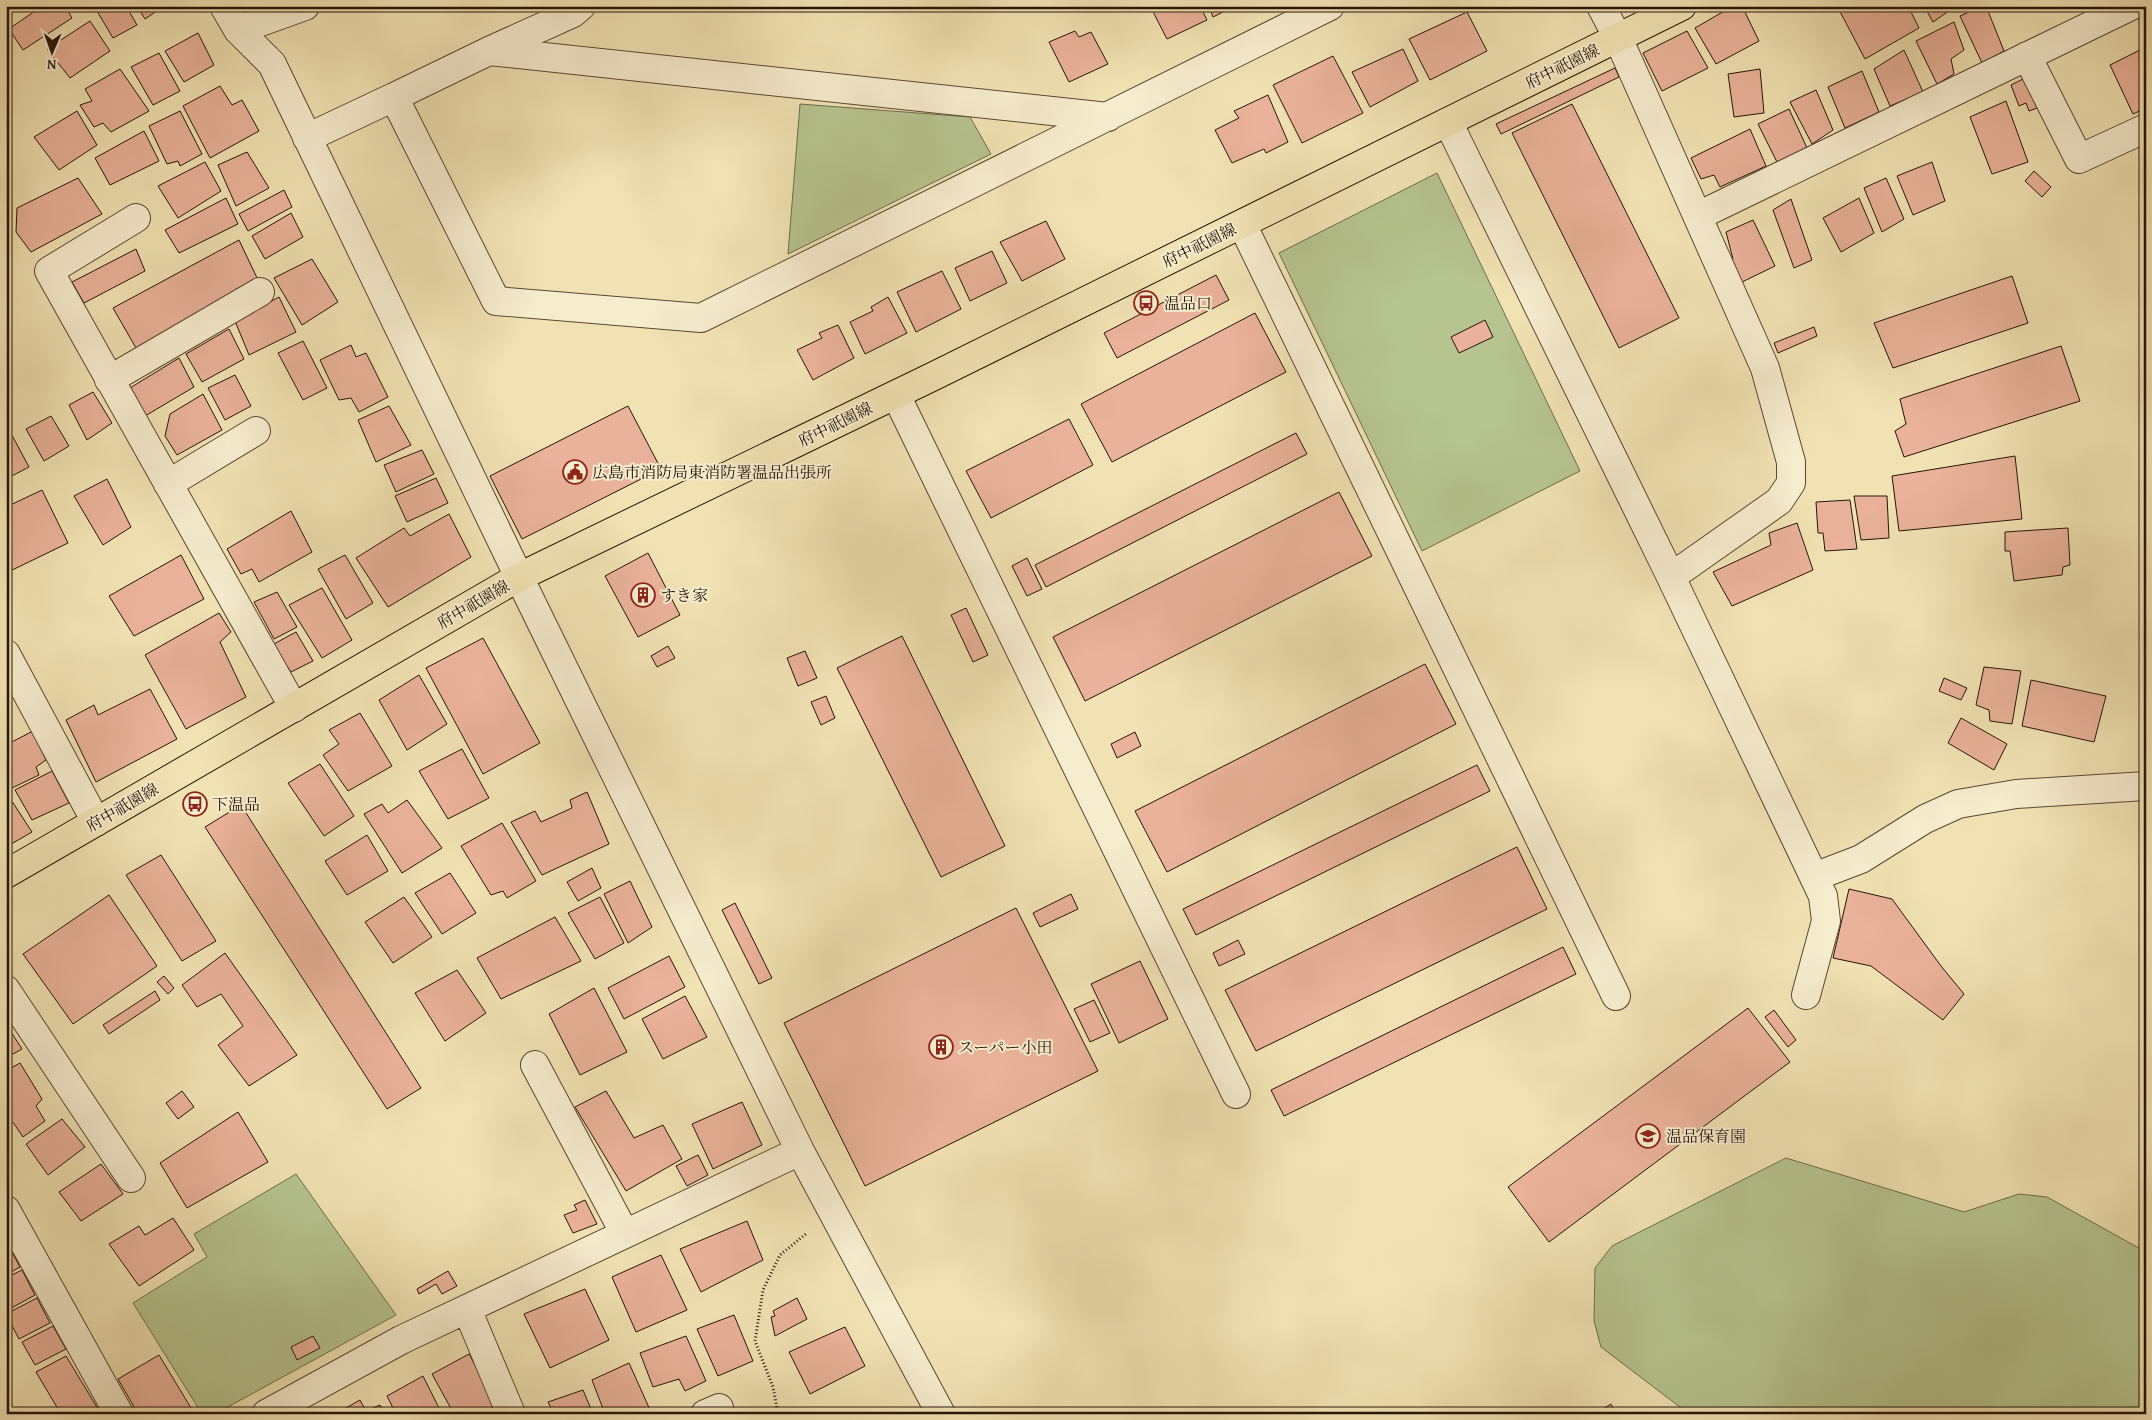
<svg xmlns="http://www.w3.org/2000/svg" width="2152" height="1420" font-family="'Gentium Book Plus','Noto Serif JP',serif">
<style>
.green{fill:#b6c48f;stroke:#6e6c4b}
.building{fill:#eab29a;stroke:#261507}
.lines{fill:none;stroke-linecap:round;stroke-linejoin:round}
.minor-casing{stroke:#594832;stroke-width:30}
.major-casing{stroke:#261507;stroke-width:30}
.path{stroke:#261507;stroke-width:3;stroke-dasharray:1 2.5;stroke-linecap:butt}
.minor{stroke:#f6ecce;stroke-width:28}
.major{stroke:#f1e2b3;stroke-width:28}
.labels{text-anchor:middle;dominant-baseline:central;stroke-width:4;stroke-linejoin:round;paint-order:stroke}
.street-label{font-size:16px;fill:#261507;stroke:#f6ecce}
.poi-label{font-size:16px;fill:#261507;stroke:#f6ecce;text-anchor:start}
</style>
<rect width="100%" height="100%" fill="#f1e2b3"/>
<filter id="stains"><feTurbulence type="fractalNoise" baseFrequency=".004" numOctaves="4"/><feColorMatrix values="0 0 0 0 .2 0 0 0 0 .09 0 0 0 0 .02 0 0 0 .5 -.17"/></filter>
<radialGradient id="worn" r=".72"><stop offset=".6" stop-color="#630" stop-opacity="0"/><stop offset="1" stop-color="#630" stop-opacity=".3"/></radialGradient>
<!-- green -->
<path class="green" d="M800,104L970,117L991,154L788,254Z
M1437,173L1580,471L1422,551L1279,253Z
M1786,1158L1964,1212L2019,1194L2047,1197L2146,1252V1414H1689L1601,1347L1594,1321L1595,1268L1612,1246Z
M296,1174L396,1315L215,1414H202L133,1303L207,1257L194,1234Z"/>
<!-- building -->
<path class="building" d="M42,6H65L72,18L23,50L9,29Z
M94,6H126L137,25L113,38Z
M137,6H164L145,19Z
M1150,6H1200L1207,20L1167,39Z
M1209,6H1235L1213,17Z
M1733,6H1742L1759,41L1716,64L1695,28Z
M1837,6H1908L1919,28L1865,59Z
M1924,6H1956L1933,22Z
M1982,6H1986L2004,51L1982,63L1960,16Z
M1467,12L1487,51L1430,80L1409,39Z
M90,21L110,51L70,78L47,49Z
M1954,22L1964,50L1951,59L1954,74L1937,84L1916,41Z
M1075,31L1079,37L1091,32L1108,64L1069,82L1049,42Z
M1687,31L1708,68L1662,91L1643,53Z
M198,33L214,65L184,82L165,51Z
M2146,47V108L2133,114L2110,65Z
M1403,49L1418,81L1370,107L1352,72Z
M1904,50L1923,92L1890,106L1874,69Z
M159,53L180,91L153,105L131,67Z
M1333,56L1363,113L1302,143L1273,85Z
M1615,68L1619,77L1501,134L1496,124Z
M120,69L149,111L111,132L103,123L94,127L80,105L92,101L85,89Z
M1760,69L1764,113L1734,117L1728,74Z
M1862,71L1879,112L1845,128L1828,87Z
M2027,77L2037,108L2029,111L2026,103L2019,106L2011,85Z
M220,86L232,105L242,100L259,131L210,158L183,106Z
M1816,90L1833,130L1812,144L1790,102Z
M1268,95L1288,142L1266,153L1264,149L1232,163L1215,130L1239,118L1234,111Z
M2006,101L2028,162L1992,174L1970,117Z
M1572,104L1679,318L1619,348L1512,133Z
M1789,109L1808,150L1778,164L1758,124Z
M77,111L97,145L59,170L34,137Z
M180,111L202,154L180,166L178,161L167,164L149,126Z
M1750,129L1766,166L1720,187L1714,175L1701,179L1691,158Z
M144,131L159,161L110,185L95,158Z
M247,152L269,188L236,206L218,165Z
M205,162L221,191L178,218L158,186Z
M1932,162L1945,201L1913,215L1897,176Z
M2034,171L2051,187L2042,197L2025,181Z
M78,178L102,214L31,252L16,232L17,208Z
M1886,178L1904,219L1882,232L1864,188Z
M284,190L292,207L248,231L239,214Z
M226,198L238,224L179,253L165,230Z
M1859,198L1874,233L1841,252L1823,218Z
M1791,199L1812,260L1794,268L1773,210Z
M291,213L303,237L265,259L252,236Z
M1753,220L1775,266L1740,283L1729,262L1733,259L1726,232Z
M1046,221L1065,259L1022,281L1000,242Z
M239,240L258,280L136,348L113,308Z
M136,249L145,271L84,303L72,282Z
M992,251L1007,283L970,301L955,268Z
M312,259L338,302L302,325L274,278Z
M942,271L961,309L916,332L897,292Z
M1216,275L1229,300L1117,358L1104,333Z
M2012,276L2028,323L1893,368L1874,323Z
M279,297L296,332L249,355L235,321Z
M888,297L907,333L865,354L850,322L873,311L871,307Z
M1255,313L1286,372L1112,462L1081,404Z
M1485,320L1493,337L1459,353L1451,337Z
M838,325L854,358L813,380L797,350L822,338L819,333Z
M1814,327L1817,336L1778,353L1774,343Z
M229,329L244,359L202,382L186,354Z
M303,341L327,388L303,400L278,353Z
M351,345L356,357L366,353L388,397L359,412L351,398L339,400L320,360Z
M2061,346L2080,401L1904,457L1895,431L1906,424L1900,399Z
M179,358L194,387L145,416L130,388Z
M235,375L251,406L225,420L208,388Z
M93,392L112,423L87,440L69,405Z
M203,394L222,430L177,455L165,436L170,414Z
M389,406L411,445L376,462L358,420Z
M628,406L661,469L522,539L490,476Z
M51,416L69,446L44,461L26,429Z
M1069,419L1093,465L991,518L966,471Z
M6,424L29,467L6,479Z
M1296,433L1307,454L1046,587L1035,565Z
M422,450L434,474L396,492L384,465Z
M2015,456L2022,519L1899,531L1892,476Z
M436,478L448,503L407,522L395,496Z
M107,479L131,527L103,545L74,496Z
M42,490L68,543L6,573V507Z
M1339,492L1372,556L1085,701L1053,637Z
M1854,496H1887L1889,538L1861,540Z
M1850,500L1857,549L1825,551L1823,533H1818L1816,502Z
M291,511L312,552L259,582L252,569L241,574L227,549Z
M449,514L471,557L388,607L356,558L404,528L410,536Z
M1797,523L1813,570L1732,606L1713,572L1771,545L1769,533Z
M2068,528L2070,565L2063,567L2062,575L2014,581L2010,551H2005V532Z
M648,553L680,615L638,637L605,576Z
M181,555L204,599L134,636L109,596Z
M345,555L373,603L346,619L318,569Z
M1027,558L1042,589L1027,596L1012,566Z
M322,588L352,640L322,658L289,605Z
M277,592L297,627L274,639L254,602Z
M966,608L988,655L973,662L951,615Z
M219,613L231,632L220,642L246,697L186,729L145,655Z
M296,632L313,661L291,672L272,645Z
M902,636L1005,846L941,877L837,668Z
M483,638L540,743L483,774L426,668Z
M668,646L675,658L657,667L651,656Z
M805,651L817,678L798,686L787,658Z
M1425,664L1456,724L1167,872L1135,811Z
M1984,667L2021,671L2012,724L1990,721L1989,710L1976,705Z
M419,675L447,724L407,750L379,700Z
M1944,678L1967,688L1961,700L1939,691Z
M2031,680L2106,696L2094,742L2022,726Z
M150,689L177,739L96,782L66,720L94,705L98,715Z
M826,696L835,718L821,725L811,702Z
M360,713L392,766L348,791L323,755L339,744L329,730Z
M1961,718L2007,744L1994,770L1948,743Z
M33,731L46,760L36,767L39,775L12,788L6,778V745Z
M1135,732L1141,746L1117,758L1111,744Z
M462,749L489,798L448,819L419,771Z
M320,764L354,816L324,836L288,783Z
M1477,765L1490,791L1196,935L1183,909Z
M52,771L69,803L32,820L15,790Z
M6,792L32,832L6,847Z
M587,792L609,844L542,875L511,822L535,811L541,822L572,808L570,800Z
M407,800L442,848L402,873L364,814L382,804L388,813Z
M241,805L421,1088L387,1109L205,827Z
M502,823L536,881L507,898L503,891L491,895L461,846Z
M367,835L388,871L347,895L325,861Z
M1517,847L1547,909L1256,1051L1225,990Z
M161,855L216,941L182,961L126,875Z
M592,868L601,888L578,901L567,882Z
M450,873L476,913L442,934L415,893Z
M630,881L652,927L628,943L604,894Z
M1849,889L1892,899L1941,966L1964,994L1943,1020L1871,966L1833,958Z
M1071,894L1078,909L1040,927L1033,913Z
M109,895L157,966L73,1024L23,954Z
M404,897L432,937L393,963L365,922Z
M600,897L624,943L595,959L568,913Z
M735,903L772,978L759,984L722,910Z
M1016,908L1098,1071L865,1186L784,1023Z
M555,917L581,961L501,999L477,958Z
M1238,940L1245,954L1219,966L1213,953Z
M1563,947L1576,974L1284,1116L1271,1090Z
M225,953L297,1055L249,1086L218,1045L243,1026L221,994L197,1007L182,985Z
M669,956L685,987L624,1019L608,988Z
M1140,961L1168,1019L1119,1043L1091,984Z
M457,970L486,1013L445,1041L415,993Z
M164,976L174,988L168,994L157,982Z
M594,988L627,1052L580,1075L549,1014Z
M155,991L160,1000L109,1034L103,1025Z
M685,996L707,1037L663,1059L642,1019Z
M1094,1000L1110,1033L1090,1042L1074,1009Z
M1748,1008L1790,1062L1549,1242L1508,1187Z
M1774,1010L1796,1040L1788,1047L1765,1017Z
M6,1024L22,1049L6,1058Z
M20,1063L42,1099L36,1106L45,1121L23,1137L6,1112V1071Z
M182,1091L194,1107L178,1119L166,1103Z
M606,1091L634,1138L663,1125L682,1159L626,1191L575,1107Z
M742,1102L762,1145L713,1169L692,1124Z
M238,1112L268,1162L187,1208L160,1163Z
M62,1119L85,1147L48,1175L26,1144Z
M698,1155L708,1175L687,1186L676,1166Z
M101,1164L123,1194L81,1221L59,1192Z
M585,1200L597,1224L573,1233L564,1215L577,1210L574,1205Z
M173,1218L194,1250L139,1286L109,1244L139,1226L145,1235Z
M747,1221L763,1260L701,1292L680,1249Z
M6,1241L20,1267L6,1275Z
M661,1255L687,1310L636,1332L612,1277Z
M22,1270L35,1295L6,1311V1278Z
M448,1271L457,1286L442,1294L436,1284L419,1294L417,1289Z
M585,1289L609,1340L550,1368L524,1314Z
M37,1298L50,1323L19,1339L6,1314Z
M797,1298L807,1319L775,1336L771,1317L775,1316L773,1311Z
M734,1315L753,1361L718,1376L697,1329Z
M53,1326L66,1349L35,1365L22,1342Z
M845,1327L865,1366L810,1394L789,1352Z
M313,1336L320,1348L297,1360L291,1347Z
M686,1336L706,1381L685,1391L679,1379L653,1387L640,1353Z
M469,1354L496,1405L481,1414H473L471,1410L464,1414H454L432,1374Z
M159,1355L194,1413L138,1414L118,1379Z
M66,1356L101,1414H61L36,1372Z
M629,1363L651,1412L646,1414H605L592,1380Z
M423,1376L442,1414H396L387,1396Z
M583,1390L593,1414H554L548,1402Z
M360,1400L366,1411L380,1405L384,1414L337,1413Z
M1611,1404L1616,1414H1595Z"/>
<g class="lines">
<!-- minor casing -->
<g class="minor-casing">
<path id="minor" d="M224,6L238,30L272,64L519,577L800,1151L941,1414
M1601,6L1618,38L1765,368L1791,462V483L1779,501L1671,577
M238,30L305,6
M489,51L1108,117
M2027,56L2079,159L2146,128
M394,97L489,51L573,13L581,6
M1448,122L1671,577L1823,896L1826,921L1806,995
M307,138L394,97L496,301L701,318L1330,6
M1698,216L2131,6
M136,218L49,271L294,708
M1242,224L1616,996
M109,380L260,292
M896,395L1236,1094
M168,484L256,431
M6,654L96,822
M1814,877L1861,859L1925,819L1958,804L2016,794L2146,786
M6,990L131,1178
M535,1065L625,1234
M6,1210L119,1414
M467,1309L511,1414
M266,1414L401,1340L800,1151
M705,1414L719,1408"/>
</g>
<!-- major casing -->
<g class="major-casing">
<path id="major" d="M6,874L519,577L936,375L1682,6"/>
</g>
<!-- path -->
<path class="path" d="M778,1414L773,1387L755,1341L763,1290L780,1255L807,1233"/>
<!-- minor -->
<use href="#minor" class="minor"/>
<!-- major -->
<use href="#major" class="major"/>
</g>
<!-- icons -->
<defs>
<g id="bus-ring" transform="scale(1.25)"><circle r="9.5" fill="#f6ecce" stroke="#8f2418" stroke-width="1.5"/><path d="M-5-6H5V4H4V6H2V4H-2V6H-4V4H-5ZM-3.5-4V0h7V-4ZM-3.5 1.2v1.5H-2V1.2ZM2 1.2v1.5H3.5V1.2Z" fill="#8f2418"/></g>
<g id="civic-ring" transform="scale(1.25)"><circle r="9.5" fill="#f6ecce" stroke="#8f2418" stroke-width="1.5"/><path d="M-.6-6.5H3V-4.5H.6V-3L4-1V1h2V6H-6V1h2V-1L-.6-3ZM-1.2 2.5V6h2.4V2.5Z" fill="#8f2418"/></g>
<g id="building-ring" transform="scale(1.25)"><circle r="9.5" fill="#f6ecce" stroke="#8f2418" stroke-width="1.5"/><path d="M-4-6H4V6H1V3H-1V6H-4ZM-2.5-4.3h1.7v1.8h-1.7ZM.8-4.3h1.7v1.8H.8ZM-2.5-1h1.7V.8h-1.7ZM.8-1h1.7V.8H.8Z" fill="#8f2418"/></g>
<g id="school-ring" transform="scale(1.25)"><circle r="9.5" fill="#f6ecce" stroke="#8f2418" stroke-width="1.5"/><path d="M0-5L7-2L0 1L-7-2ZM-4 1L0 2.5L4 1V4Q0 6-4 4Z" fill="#8f2418"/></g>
</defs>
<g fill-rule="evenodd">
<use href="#bus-ring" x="1146" y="303"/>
<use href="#civic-ring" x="575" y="472"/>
<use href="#building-ring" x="643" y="595"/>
<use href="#bus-ring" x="195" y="804"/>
<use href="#building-ring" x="941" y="1047"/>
<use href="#school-ring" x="1648" y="1136"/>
</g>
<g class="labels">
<!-- street labels -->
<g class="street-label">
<text transform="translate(1562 66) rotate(-26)">府中祇園線</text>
<text transform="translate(1199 245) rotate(-26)">府中祇園線</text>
<text transform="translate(835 424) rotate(-26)">府中祇園線</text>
<text transform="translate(473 604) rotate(-30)">府中祇園線</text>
<text transform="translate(122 807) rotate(-30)">府中祇園線</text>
</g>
<!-- poi labels -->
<g class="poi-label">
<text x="1164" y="303">温品口</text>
<text x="592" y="472">広島市消防局東消防署温品出張所</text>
<text x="660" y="595">すき家</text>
<text x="212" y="804">下温品</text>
<text x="958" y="1047">スーパー小田</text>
<text x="1666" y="1136">温品保育園</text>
</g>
</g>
<!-- margin -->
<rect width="2152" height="1420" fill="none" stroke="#f1e2b3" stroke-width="25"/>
<rect x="8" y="8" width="2137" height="1405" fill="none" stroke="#261507" stroke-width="2.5"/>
<rect x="12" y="12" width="2127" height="1395" fill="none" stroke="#261507"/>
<!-- north arrow -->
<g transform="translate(52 52) rotate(182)" stroke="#f6ecce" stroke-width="4" paint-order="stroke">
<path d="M0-4L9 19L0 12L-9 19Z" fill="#261507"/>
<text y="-8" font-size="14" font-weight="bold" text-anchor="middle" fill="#261507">N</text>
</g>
<rect width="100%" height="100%" filter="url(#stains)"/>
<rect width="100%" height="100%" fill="url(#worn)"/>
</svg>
